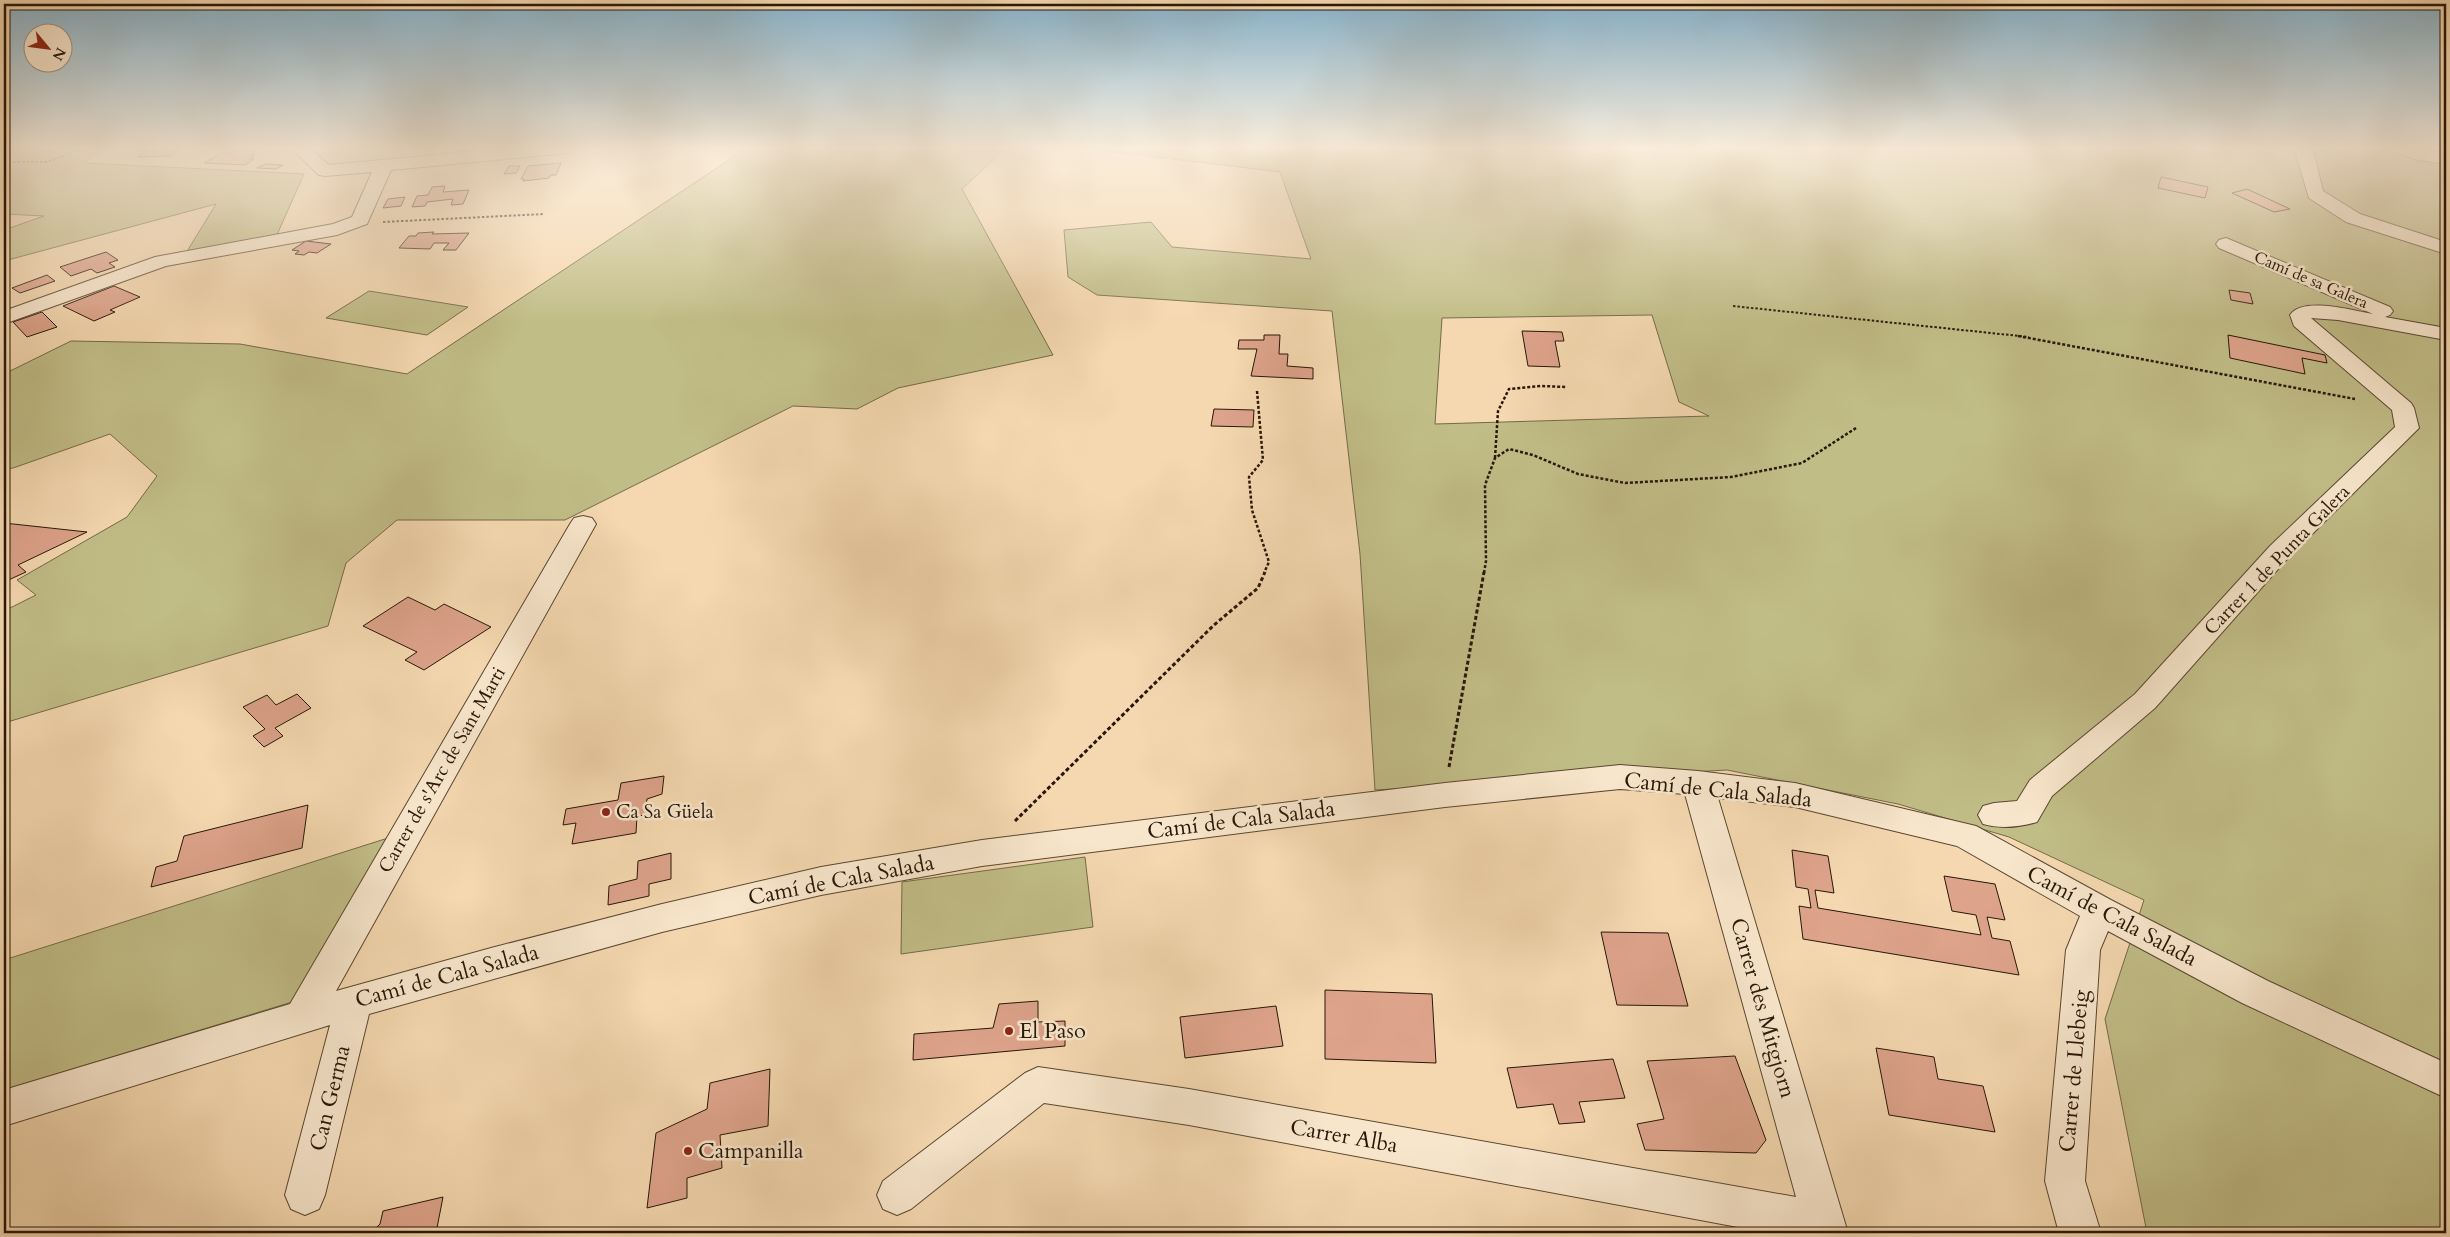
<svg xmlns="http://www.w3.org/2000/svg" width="2450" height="1237" font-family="Cardo,serif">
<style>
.green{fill:#c1bd87;stroke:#746a48;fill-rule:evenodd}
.building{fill:#dda38b;stroke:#281708}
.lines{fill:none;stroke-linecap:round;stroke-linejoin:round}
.minor-casing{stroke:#5b4732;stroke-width:2}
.path-far2{stroke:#281708;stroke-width:2;stroke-dasharray:2.5 2;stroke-linecap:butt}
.path-far1{stroke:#281708;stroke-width:2.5;stroke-dasharray:3 2;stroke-linecap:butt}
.path{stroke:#281708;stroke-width:3;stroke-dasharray:4 2.5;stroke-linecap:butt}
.minor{fill:#f8e6cc;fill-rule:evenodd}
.poi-dot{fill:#8f2418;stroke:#f8e6cc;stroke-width:2}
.labels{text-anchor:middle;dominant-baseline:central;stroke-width:5;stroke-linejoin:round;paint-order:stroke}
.far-street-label{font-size:16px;fill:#281708;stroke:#f8e6cc}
.street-label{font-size:19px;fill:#281708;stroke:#f8e6cc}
.poi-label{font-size:19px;fill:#281708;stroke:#f8e6cc;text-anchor:start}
.near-street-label{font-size:22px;fill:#281708;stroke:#f8e6cc}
.near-poi-label{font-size:22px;fill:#281708;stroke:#f8e6cc;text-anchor:start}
</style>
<rect width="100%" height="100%" fill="#f5d8b0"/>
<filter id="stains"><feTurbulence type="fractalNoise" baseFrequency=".004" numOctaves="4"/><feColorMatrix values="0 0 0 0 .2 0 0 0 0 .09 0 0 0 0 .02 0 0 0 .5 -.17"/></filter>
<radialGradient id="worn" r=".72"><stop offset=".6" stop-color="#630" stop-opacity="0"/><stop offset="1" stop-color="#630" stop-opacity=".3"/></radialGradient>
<!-- green -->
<path class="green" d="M4,148H100L85,163L304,174L276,237L186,253L216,204L4,261V230L44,216L4,214Z
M747,148H1006L962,189L1053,355L898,388L857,409L793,406L565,520H397L346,563L328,626L4,723V611L36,595L17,580L127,517L157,476L110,434L13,468L4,469V374L71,341L240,344L407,374Z
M1082,148H2446V1233H2147L2105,1019L2144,900L2009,837L1898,804L1727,770L1375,790L1360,554L1332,311L1097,295L1068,277L1064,230L1151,222L1172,247L1311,259L1280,172ZM1652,315L1679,402L1709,416L1435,424L1442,318Z
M369,291L468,307L427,335L326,318Z
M388,838L292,1002L4,1090V960Z
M1085,857L1093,927L901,954L902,882Z"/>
<!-- building -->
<path class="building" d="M166,148L178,150L171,156L137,157L145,150Z
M238,149L258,150L251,155H255L249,159H254L245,165L204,163L221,153H231Z
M561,163L556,175H551L549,178L523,181L524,179H521L528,166Z
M265,164L283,165L276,169L257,168Z
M509,166H520L516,173L504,174Z
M2161,177L2208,187L2205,198L2158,188Z
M445,186L443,192L469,190L463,204L451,205L453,199L427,202L425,206L412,207L417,196L428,195L432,187Z
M2247,189L2290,209L2274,212L2232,193Z
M405,197L401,206L383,208L388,199Z
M434,232L432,234L469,233L456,250H443L449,243H434L430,249L399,248L409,236H416L418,233Z
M306,241L331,244L317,253L309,252L304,255L295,254L299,251L292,250Z
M106,252L118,260L109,263L115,267L97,273L91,269L71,276L60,267Z
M47,275L55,281L20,293L12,288Z
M114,286L140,297L110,310L115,312L94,321L63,306Z
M2229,290L2250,293L2253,304L2231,300Z
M42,312L57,327L27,337L13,322Z
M1522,331L1562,332L1564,341H1555L1560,367L1528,366Z
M1264,335H1280L1279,354H1288L1287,366L1313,368V379L1251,376L1257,349H1238L1239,340H1264Z
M2228,335L2325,355L2327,363L2302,358L2305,374L2230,358Z
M1214,409L1254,410L1253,427L1211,426Z
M4,523L87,532L18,565L26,572L4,582Z
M408,597L435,610L444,604L491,627L424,670L405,660L417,652L363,626Z
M297,694L311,708L275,728L283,736L264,747L253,736L265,729L243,707L267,695L276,705Z
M664,776L662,794L647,799L645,815L637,816L636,833L572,844L576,823L563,825L566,809L618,800L621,783Z
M308,805L302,848L151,887L156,867L177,861L184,836Z
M1792,850L1828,856L1834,893L1815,890L1818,908L1981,935L1976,915L1952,911L1944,876L1995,884L2005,920L1987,917L1992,938L2010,941L2019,975L1803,939L1799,906L1811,908L1808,889L1796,887Z
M671,853V879L649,884V896L608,905L609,886L637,879L638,861Z
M1601,932L1668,933L1688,1006L1617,1005Z
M1325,990L1432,994L1436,1063L1325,1059Z
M1038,1001V1022L1065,1021V1046L913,1060L914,1034L993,1028L999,1004Z
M1276,1006L1283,1046L1185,1058L1180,1017Z
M1876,1048L1934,1057L1938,1079L1983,1086L1995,1132L1889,1115Z
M1735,1056L1766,1140L1756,1153L1645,1150L1637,1124L1664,1119L1647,1061Z
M1613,1059L1625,1098L1579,1102L1585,1122L1559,1124L1553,1104L1517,1108L1507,1068Z
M770,1069L768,1126L720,1135L722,1168L687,1178V1198L647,1208L656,1133L707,1109L710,1083Z
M443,1197L436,1233H347L352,1229H366L371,1233L380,1224L383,1211Z"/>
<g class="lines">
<!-- minor casing -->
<g class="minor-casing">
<path id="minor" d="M291,148H310L329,165L509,148H575L567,153L391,170L367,224L337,235L166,266L4,324V311L155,257L333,224L352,217L372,172L325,176L319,175Z
M2298,148H2315L2314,154L2323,191L2360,214L2446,242V254L2346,222L2309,198L2296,154Z
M2389,148H2416L2446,154V164L2419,160L2391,152Z
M2226,238L2390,307L2393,311L2390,315L2385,317L2446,328V340L2338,320L2311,318L2411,403L2414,408L2419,428L2288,558L2155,708L2052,796L2037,822C2020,827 2000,829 1983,824L1978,815L1983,806L1994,803L2017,801L2030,780L2135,694L2270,546L2395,427L2392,410L2294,326L2290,315C2303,296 2354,311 2373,314L2219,248L2216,244L2219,240Z
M583,516L592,518L596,524L336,991L491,948L662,904L821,867L982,840L1445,783L1620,765L1698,771L1795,783L1976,826L2111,900L2268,981L2446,1063V1098L2242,1003L2108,931L2100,950L2085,1181L2101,1233H2059L2045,1181L2066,950L2080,916L1957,846L1795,807L1718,798L1848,1233H1770L1189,1125L1044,1103L911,1209L897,1215L883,1209L877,1195L883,1181L1025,1073L1038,1067L1189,1089L1796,1197L1685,794L1620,789L1445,807L982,866L821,895L662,932L369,1014L325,1195L319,1209L305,1215L291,1209L285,1195L330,1025L4,1126V1090L290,1004L570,524L574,518Z"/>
</g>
<!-- path-far2 -->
<path class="path-far2" d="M4,162H47L84,148
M383,222L544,214
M1733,306L2029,337"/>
<!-- path-far1 -->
<path class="path-far1" d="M2018,336L2355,399
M1257,391L1263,460L1249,477L1252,510L1269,562L1264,573
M1495,458L1498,411L1509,389L1541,386L1566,387
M1484,573L1486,561L1485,485L1495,458L1509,449L1533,455L1578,474L1625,483L1731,477L1802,463L1856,428"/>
<!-- path -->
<path class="path" d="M1449,767L1484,572
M1015,821L1214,625L1258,588L1265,572"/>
<!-- minor -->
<use href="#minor" class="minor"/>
</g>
<!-- sky -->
<linearGradient id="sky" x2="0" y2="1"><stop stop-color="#89b6d0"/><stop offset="0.46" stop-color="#faeddb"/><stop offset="1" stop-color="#faeddb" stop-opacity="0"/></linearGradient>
<rect width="2450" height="322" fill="url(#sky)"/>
<!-- markers -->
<g class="poi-dot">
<circle cx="606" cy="812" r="5"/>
<circle cx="1009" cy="1031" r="5"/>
<circle cx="688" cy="1151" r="5"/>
</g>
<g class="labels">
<!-- far-street labels -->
<g class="far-street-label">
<text transform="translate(2311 280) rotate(23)">Camí de sa Galera</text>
</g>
<!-- street labels -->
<g class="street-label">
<text transform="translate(2277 560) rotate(-46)">Carrer 1 de Punta Galera</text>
<text transform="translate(442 770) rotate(-60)">Carrer de s'Arc de Sant Marti</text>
</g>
<!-- poi labels -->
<g class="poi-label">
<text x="616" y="812">Ca Sa Güela</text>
</g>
<!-- near-street labels -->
<g class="near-street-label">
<text transform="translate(1718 790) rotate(6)">Camí de Cala Salada</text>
<text transform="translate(1241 820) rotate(-7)">Camí de Cala Salada</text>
<text transform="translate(841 880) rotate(-11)">Camí de Cala Salada</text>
<text transform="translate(2112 916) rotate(28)">Camí de Cala Salada</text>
<text transform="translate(447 976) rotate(-15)">Camí de Cala Salada</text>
<text transform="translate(1763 1008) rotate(74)">Carrer des Mitgjorn</text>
<text transform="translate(2074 1071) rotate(-85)">Carrer de Llebeig</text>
<text transform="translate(330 1098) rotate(-76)">Can Germa</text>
<text transform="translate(1344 1136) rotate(10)">Carrer Alba</text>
</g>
<!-- near-poi labels -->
<g class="near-poi-label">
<text x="1019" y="1031">El Paso</text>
<text x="698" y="1151">Campanilla</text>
</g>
</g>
<!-- margin -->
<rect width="2450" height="1237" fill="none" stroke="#f5d8b0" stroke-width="20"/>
<rect x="5" y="5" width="2440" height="1227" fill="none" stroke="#281708" stroke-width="2.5"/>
<rect x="10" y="10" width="2430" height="1217" fill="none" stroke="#281708"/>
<!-- north arrow -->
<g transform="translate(48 48) rotate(119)"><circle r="24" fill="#f8e6cc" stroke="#a5937e"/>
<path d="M0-4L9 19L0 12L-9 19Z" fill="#8f2418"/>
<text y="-8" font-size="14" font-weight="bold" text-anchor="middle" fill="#281708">N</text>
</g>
<rect width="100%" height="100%" filter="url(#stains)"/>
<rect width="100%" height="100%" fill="url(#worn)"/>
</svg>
